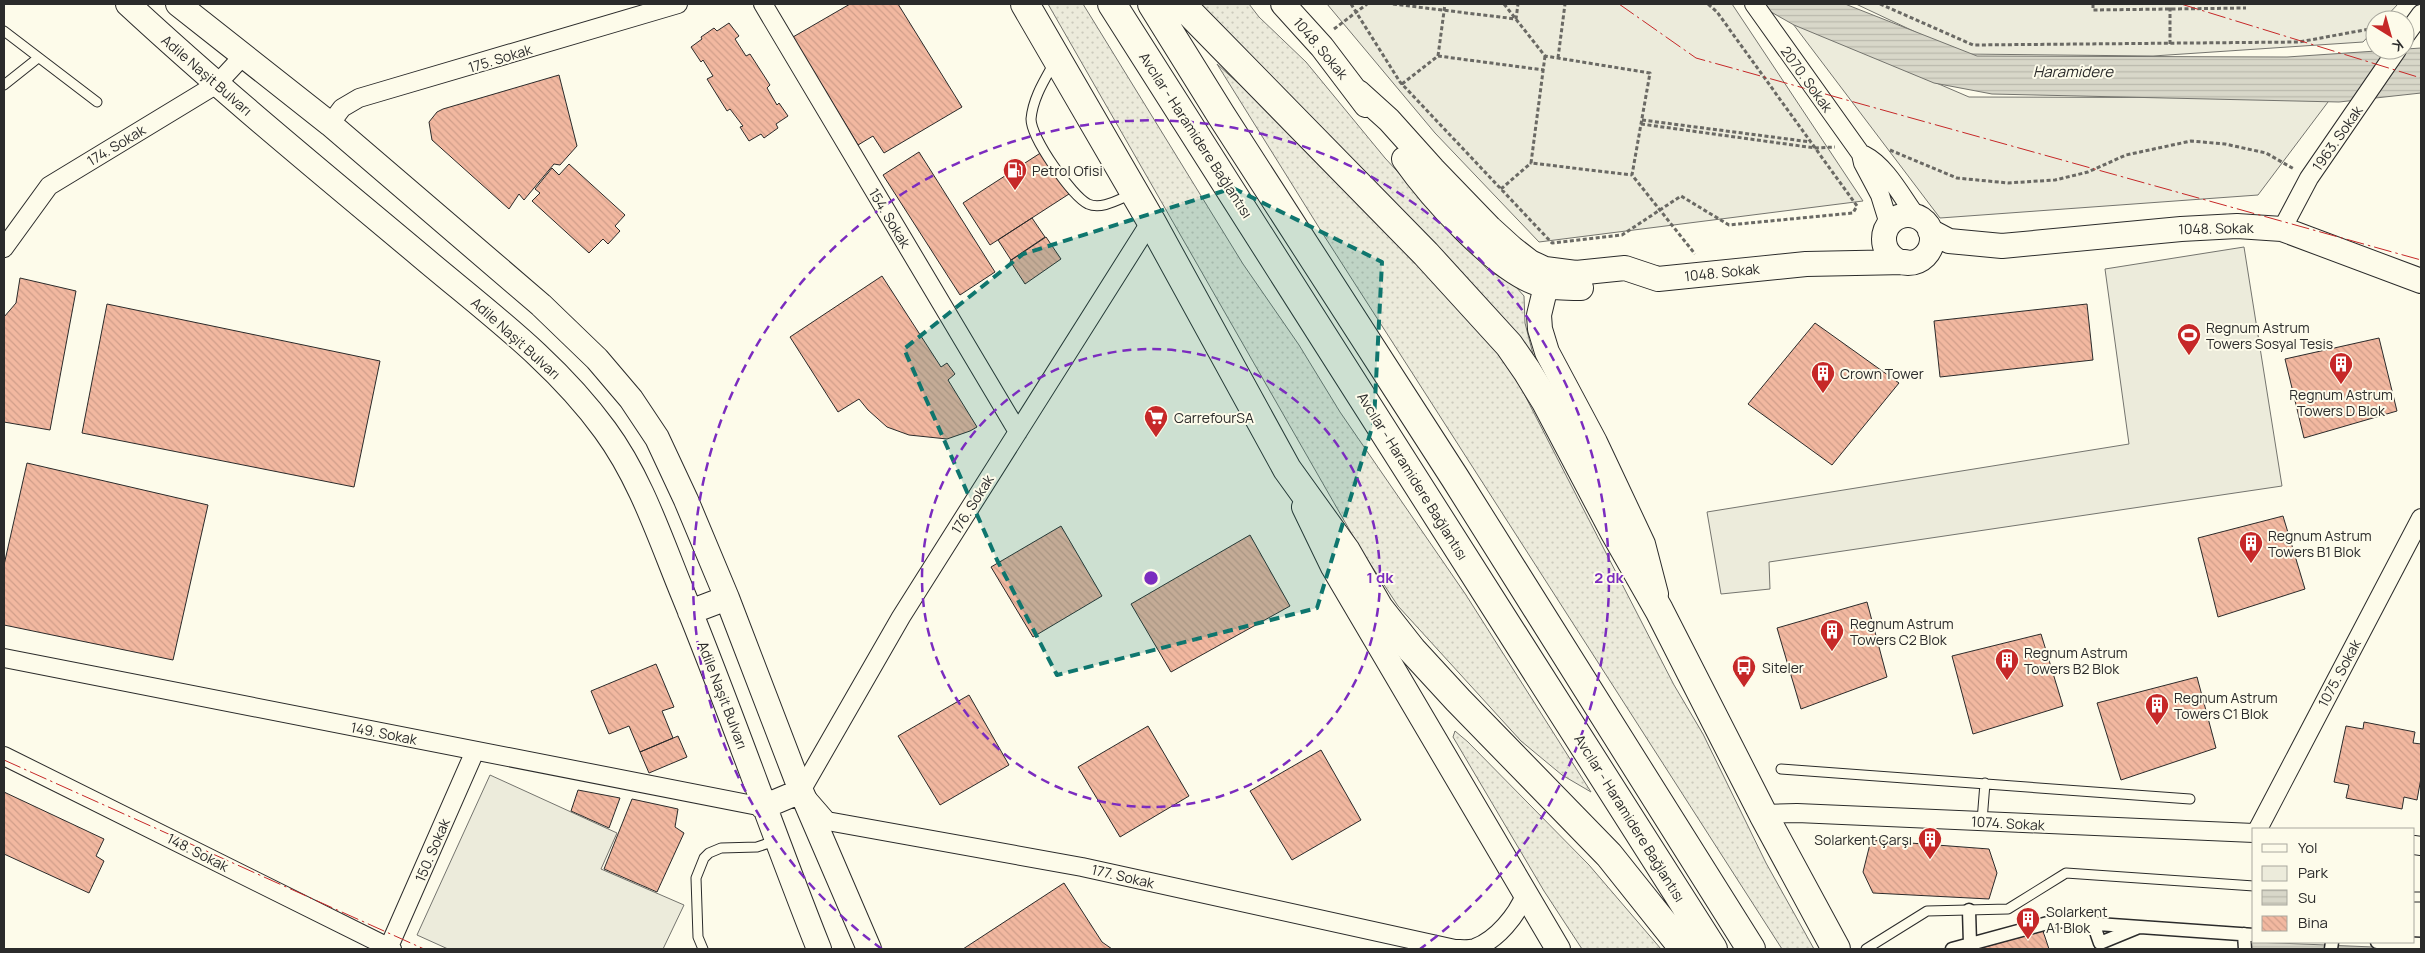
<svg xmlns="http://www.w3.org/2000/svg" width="2425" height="953" font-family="Manrope,sans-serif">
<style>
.grass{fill:url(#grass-dots);stroke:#74746e}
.green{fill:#ecebdb;stroke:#74746e}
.water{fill:url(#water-rules);stroke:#74746e}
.building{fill:url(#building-back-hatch);stroke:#2b2b2b}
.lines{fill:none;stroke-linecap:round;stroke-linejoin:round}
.service-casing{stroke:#2b2b2b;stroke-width:11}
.pedestrian-casing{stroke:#2b2b2b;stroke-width:15}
.minor-casing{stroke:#2b2b2b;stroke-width:20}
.secondary-casing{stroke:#2b2b2b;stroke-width:26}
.trunk-casing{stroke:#2b2b2b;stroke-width:30}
.path{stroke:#6a6964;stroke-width:3;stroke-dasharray:4 2.5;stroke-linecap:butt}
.service{stroke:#fdfbea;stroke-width:9}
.pedestrian{stroke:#fdfbea;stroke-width:12}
.minor{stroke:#fdfbea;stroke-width:18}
.secondary{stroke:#fdfbea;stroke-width:24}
.trunk{stroke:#fdfbea;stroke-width:28}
.power{stroke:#c62828;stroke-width:1;stroke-dasharray:18 4 2.5 4;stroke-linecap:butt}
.marked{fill:#0f766e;fill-opacity:0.2;stroke:#0f766e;stroke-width:4;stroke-dasharray:10 6;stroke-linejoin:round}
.ring{fill:none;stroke:#7b2cbf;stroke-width:2.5;stroke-dasharray:9 6}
.labels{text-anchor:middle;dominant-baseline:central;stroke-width:4;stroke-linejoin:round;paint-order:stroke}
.street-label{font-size:14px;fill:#2b2b2b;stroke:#fdfbea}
.poi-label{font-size:14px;fill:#2b2b2b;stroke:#fdfbea;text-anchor:start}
.water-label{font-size:15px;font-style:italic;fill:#2b2b2b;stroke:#fdfbea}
.centre{fill:#7b2cbf;stroke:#fdfbea;stroke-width:2.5}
.ring-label{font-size:15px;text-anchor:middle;font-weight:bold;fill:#7b2cbf;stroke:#fdfbea;stroke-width:4;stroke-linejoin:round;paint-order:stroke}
</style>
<defs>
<pattern id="grass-dots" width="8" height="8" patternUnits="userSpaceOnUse" patternTransform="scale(1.25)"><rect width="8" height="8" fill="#ecebdb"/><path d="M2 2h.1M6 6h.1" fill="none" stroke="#cbcabc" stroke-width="1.8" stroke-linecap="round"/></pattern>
<pattern id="water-rules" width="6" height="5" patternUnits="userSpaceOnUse" patternTransform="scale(1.25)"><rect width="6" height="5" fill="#d8d7c9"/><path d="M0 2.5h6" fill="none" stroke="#bab9ad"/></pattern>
<pattern id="building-back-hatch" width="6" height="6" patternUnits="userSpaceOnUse" patternTransform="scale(1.25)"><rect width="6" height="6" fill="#f2b8a0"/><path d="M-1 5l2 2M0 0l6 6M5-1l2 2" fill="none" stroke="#d09e8a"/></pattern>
</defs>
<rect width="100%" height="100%" fill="#fdfbea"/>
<!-- grass -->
<path class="grass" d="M1048,4H1083L1243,264L1299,345L1340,412L1466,595L1591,792L1562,775L1521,741L1398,606L1361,550Z
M1192,4H1249L1259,17L1306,62L1385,158L1487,269L1516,287L1524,296L1525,323L1534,358Z
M1217,64L1282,123L1482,331L1518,382L1674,685L1703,734L1766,863L1814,949H1782L1323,234Z
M1455,731L1468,742L1589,865L1661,949H1582L1544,891L1453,737Z"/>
<!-- green -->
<path class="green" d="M1327,4H1732L1863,201L1539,242L1435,133Z
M1856,4H2398L2383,20H2375V29L2363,42L2153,56L1962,54Z
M1790,20L1969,97L2331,98L2258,195L1940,218Z
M2244,247L2282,486L1769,562L1770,589L1721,594L1707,512L2129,444L2105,269Z
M490,775L617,833L601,869L684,905L663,949H448L417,935Z"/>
<!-- water -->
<path class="water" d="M1757,4H1845L1977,56L2287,57L2421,48V93L2339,102L1992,94L1934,83L1794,25Z
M2252,940L2254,942L2421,949H2251Z"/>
<!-- building -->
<path class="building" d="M850,4H898L962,107L884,153L873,136L858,145L793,37Z
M729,23L739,36L735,39L746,56L750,54L770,85L767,88L777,105L779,103L788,116L776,124L778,128L764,138L761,134L749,141L740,127L743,126L730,109L727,111L707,79L713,76L703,60L701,62L691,47L702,39L701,37L714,28L717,31Z
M559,75L577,146L560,165L554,164L524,200L519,194L509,209L432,140L429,122L437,112L443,109Z
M919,152L995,272L960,295L883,175Z
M1042,152L1069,194L990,245L963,203Z
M569,164L625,215L615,226L620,231L608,244L603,239L589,253L532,201L540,193L535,189L552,168L559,175Z
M1032,218L1045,237L1011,260L998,240Z
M1046,237L1061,259L1025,284L1010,261Z
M882,276L941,367L947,363L955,374L948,380L977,427L970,431L947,439L909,435L887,427L868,410L859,399L838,412L790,337Z
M20,278L76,291L50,430L4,422V317L16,303Z
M107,304L380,361L354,487L82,433Z
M2087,304L2093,360L1940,377L1934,321Z
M1815,323L1899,383L1832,465L1748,404Z
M2379,338L2397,411L2304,438L2285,359Z
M27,463L208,505L173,660L4,625V565Z
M2283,516L2305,589L2218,617L2198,538Z
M1061,526L1102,596L1033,637L991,567Z
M1250,535L1290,606L1171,672L1131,604Z
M1867,602L1887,677L1801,709L1777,628Z
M2041,634L2063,706L1973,734L1952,656Z
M656,664L674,707L662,711L673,738L640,752L629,726L609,734L591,691Z
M2197,677L2216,748L2121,780L2097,703Z
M969,695L1009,765L940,805L898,736Z
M2364,722L2415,732L2413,743L2421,744V778L2417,800L2404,797L2402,809L2346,798L2349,785L2334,782L2346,726L2363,729Z
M1148,726L1189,796L1120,837L1078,767Z
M678,736L687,757L649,773L640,752Z
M1321,750L1361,820L1292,860L1250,791Z
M578,790L620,798L609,828L571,811Z
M4,792L104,839L96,856L104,861L89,893L4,854Z
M632,799L678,809L675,827L684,833L657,892L604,869Z
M1871,840L1989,849L1997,873L1989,899L1873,893L1863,872Z
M1064,883L1102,942L1112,949H963Z
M2043,931L2049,949H1977Z"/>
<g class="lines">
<!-- service casing -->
<g class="service-casing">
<path id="service" d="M4,31L97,102
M1054,63C1044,81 1033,98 1031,119C1031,138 1072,196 1088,204C1102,210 1119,199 1132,194
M4,85L38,58
M1781,769L2190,799
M1982,821L1985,783
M2414,897H2421
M703,949L698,937L696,878L704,858L709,853L721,848L757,847L775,841
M1866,949L1927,911L2008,909L2066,873L2254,886"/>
</g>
<!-- pedestrian casing -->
<g class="pedestrian-casing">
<path id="pedestrian" d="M1969,910L1970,944
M2093,923L2100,943L2139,927
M2244,934L2245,949
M2377,942L2421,944
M1952,949L2055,921L2254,935
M2331,949L2332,942"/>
</g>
<!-- minor casing -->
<g class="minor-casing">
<path id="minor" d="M763,4L1018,432
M1754,4L1861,154L1863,163L1880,195L1889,224
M2405,36L2421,14
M330,124L342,108L359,98L678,4
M1864,155C1886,166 1902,197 1916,216
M1151,221L901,617L801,791L827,821L1082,867L1455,949
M2282,229L2309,178L2397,50
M4,248L49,186L217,84L243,56
M4,658L763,807
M4,756L392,949
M1763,814L1797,813L2254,833
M2258,829L2421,518
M2414,845L2421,846
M388,949L475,751
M1455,949C1461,949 1469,950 1475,948C1497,940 1517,915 1525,895"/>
</g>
<!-- secondary casing -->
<g class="secondary-casing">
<path id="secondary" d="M128,4C223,92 322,173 421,256C486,311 555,361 605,430C641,479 660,538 683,594C731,711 772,831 819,949
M178,4L330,124L541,305L597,359L631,399L657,438L686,500L727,598L801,791L869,949
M1283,4L1322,47L1366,105
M1358,92L1389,120L1433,169L1490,228L1512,248L1530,262L1545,269L1576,273L1625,268L1658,279L1806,264L1905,262
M1404,159C1430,196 1494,268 1536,283C1550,288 1566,288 1581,288
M1884 239a24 24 0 1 1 48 0a24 24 0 1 1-48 0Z
M1930,231L1949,241L2002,246L2181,229L2237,226L2282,229L2421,281
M1546,271V286L1539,315L1540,329L1547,352L1595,442L1643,544L1656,594
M1304,507L1333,567L1558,949
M690,612L727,598
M763,807L801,791"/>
</g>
<!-- trunk casing -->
<g class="trunk-casing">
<path id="trunk" d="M1025,4L1151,221L1287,469L1346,551L1379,608L1412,650L1458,700L1609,855L1684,949
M1112,4L1713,949
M1152,4L1221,115L1455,478L1751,949
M1181,4L1426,254L1509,345L1527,371L1546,402L1614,531L1659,610L1763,814L1836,949"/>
</g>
<!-- path -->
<path class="path" d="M1351,4L1400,82L1552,243L1622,235L1681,196L1729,225L1853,213L1857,206L1717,12L1708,4
M1393,4L1516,19L1518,4
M1504,4L1545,56L1650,73L1632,175L1695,254
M1880,4L1973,45L2299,42L2375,28
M2093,4V10L2246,8
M1334,29L1367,4
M2170,44V4
M1438,56L1445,4
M1545,56L1531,163L1632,175
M1558,58L1565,4
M1402,84L1438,56L1544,70
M1642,120L1811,142
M1641,124L1815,148L1835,147
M1890,150L1957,178L2008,183L2055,180L2088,172L2126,155L2191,141L2225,144L2266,153L2294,169
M1501,189L1531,163"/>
<!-- service -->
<use href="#service" class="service"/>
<!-- pedestrian -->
<use href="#pedestrian" class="pedestrian"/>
<!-- minor -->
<use href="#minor" class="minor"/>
<!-- secondary -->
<use href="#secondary" class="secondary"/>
<!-- trunk -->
<use href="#trunk" class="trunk"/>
<!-- power -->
<path class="power" d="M1619,4L1696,58L2421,260
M2181,4L2421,78
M4,760L424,949"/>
</g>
<!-- marked area -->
<path class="marked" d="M1233,188L1382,262L1374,421L1317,608L1057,675L997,560L904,349L1023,254Z"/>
<!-- distance rings -->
<g class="ring">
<circle cx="1151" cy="578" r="229"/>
<path d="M882 949A458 458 0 1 1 1420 949"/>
</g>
<!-- icons -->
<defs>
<g id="fuel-pin" transform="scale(1.25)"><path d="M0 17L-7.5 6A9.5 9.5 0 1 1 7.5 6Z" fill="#c62828" stroke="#fdfbea"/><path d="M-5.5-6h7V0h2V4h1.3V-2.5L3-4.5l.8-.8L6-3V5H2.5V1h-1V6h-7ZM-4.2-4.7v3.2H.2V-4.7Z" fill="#fff"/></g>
<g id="stadium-pin" transform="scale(1.25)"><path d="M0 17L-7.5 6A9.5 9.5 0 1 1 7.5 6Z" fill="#c62828" stroke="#fdfbea"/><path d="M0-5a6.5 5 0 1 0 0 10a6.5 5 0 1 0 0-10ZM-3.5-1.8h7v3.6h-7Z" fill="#fff"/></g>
<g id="building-pin" transform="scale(1.25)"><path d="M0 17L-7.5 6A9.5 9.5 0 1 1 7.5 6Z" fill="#c62828" stroke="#fdfbea"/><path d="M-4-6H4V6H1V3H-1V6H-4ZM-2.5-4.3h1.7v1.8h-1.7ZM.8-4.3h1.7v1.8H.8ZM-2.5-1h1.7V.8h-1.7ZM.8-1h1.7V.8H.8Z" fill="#fff"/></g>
<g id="supermarket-pin" transform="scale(1.25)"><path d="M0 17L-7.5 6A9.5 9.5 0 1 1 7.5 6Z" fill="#c62828" stroke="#fdfbea"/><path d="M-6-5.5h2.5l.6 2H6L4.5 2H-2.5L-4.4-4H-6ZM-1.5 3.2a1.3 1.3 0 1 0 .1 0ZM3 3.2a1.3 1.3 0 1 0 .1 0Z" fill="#fff"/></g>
<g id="bus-pin" transform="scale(1.25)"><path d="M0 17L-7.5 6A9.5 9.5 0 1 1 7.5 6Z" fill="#c62828" stroke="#fdfbea"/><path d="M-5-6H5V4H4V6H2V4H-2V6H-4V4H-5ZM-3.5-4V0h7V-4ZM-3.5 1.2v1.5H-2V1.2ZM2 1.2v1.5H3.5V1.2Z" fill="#fff"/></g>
</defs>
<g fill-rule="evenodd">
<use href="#fuel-pin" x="1015" y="170"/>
<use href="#stadium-pin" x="2189" y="335"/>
<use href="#building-pin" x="2341" y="364"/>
<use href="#building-pin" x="1823" y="373"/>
<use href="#supermarket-pin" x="1156" y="417"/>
<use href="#building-pin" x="2251" y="543"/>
<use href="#building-pin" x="1832" y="631"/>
<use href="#building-pin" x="2007" y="660"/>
<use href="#bus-pin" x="1744" y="667"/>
<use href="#building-pin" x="2157" y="705"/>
<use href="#building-pin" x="1930" y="839"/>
<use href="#building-pin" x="2028" y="919"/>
</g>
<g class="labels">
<!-- street labels -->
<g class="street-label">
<text transform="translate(1321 48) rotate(50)">1048. Sokak</text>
<text transform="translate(500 58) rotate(-17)">175. Sokak</text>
<text transform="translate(207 75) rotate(41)">Adile Naşit Bulvarı</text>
<text transform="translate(1807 79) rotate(54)">2070. Sokak</text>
<text transform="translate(1196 135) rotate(57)">Avcılar - Haramidere Bağlantısı</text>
<text transform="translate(2337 138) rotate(-55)">1963. Sokak</text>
<text transform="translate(116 145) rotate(-31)">174. Sokak</text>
<text transform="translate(890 218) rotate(59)">154. Sokak</text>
<text transform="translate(2216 228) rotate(-1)">1048. Sokak</text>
<text transform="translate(1722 272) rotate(-6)">1048. Sokak</text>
<text transform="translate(516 338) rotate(42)">Adile Naşit Bulvarı</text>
<text transform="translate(1413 476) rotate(58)">Avcılar - Haramidere Bağlantısı</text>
<text transform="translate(972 504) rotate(-58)">176. Sokak</text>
<text transform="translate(2339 673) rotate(-62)">1075. Sokak</text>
<text transform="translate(723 695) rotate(69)">Adile Naşit Bulvarı</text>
<text transform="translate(384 733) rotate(11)">149. Sokak</text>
<text transform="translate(1630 818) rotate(58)">Avcılar - Haramidere Bağlantısı</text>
<text transform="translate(2008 823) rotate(3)">1074. Sokak</text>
<text transform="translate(432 850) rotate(-67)">150. Sokak</text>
<text transform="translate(198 852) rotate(27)">148. Sokak</text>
<text transform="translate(1123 876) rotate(13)">177. Sokak</text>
</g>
<!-- poi labels -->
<g class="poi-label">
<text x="1032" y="170">Petrol Ofisi</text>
<text x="2206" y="327">Regnum Astrum<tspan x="2206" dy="16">Towers Sosyal Tesis</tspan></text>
<text x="1840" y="373">Crown Tower</text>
<text x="2341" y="394" text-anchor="middle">Regnum Astrum<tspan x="2341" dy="16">Towers D Blok</tspan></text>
<text x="1174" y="417">CarrefourSA</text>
<text x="2268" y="535">Regnum Astrum<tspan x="2268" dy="16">Towers B1 Blok</tspan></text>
<text x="1850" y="623">Regnum Astrum<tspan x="1850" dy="16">Towers C2 Blok</tspan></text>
<text x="2024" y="652">Regnum Astrum<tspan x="2024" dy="16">Towers B2 Blok</tspan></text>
<text x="1762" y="667">Siteler</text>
<text x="2174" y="697">Regnum Astrum<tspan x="2174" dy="16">Towers C1 Blok</tspan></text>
<text x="1912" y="839" text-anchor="end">Solarkent Çarşı</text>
<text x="2046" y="911">Solarkent<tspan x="2046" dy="16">A1 Blok</tspan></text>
</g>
<!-- water labels -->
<g class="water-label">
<text x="2073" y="71">Haramidere</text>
</g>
</g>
<circle cx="1151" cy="578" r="8" class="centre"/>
<g class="ring-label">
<text x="1380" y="583">1 dk</text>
<text x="1609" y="583">2 dk</text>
</g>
<!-- border -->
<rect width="2425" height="953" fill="none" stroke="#2b2b2b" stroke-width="10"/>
<!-- legend -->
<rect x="2252" y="828" width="162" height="115" fill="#fdfbea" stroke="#a9a89e"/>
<rect x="2262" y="844" width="25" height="8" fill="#fdfbea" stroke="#a9a89e"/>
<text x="2298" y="853" font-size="15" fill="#2b2b2b">Yol</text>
<rect x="2262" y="866" width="25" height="15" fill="#ecebdb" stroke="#a9a89e"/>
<text x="2298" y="878" font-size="15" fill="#2b2b2b">Park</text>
<rect x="2262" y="890" width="25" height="15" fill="url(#water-rules)" stroke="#a9a89e"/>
<text x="2298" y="903" font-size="15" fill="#2b2b2b">Su</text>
<rect x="2262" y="916" width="25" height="15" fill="url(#building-back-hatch)" stroke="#a9a89e"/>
<text x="2298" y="928" font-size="15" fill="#2b2b2b">Bina</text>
<!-- north arrow -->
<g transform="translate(2390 35) rotate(143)"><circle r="24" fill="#fdfbea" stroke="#a9a89e"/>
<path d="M0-4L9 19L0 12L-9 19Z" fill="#c62828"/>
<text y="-8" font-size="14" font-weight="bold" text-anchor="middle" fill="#2b2b2b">K</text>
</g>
</svg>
